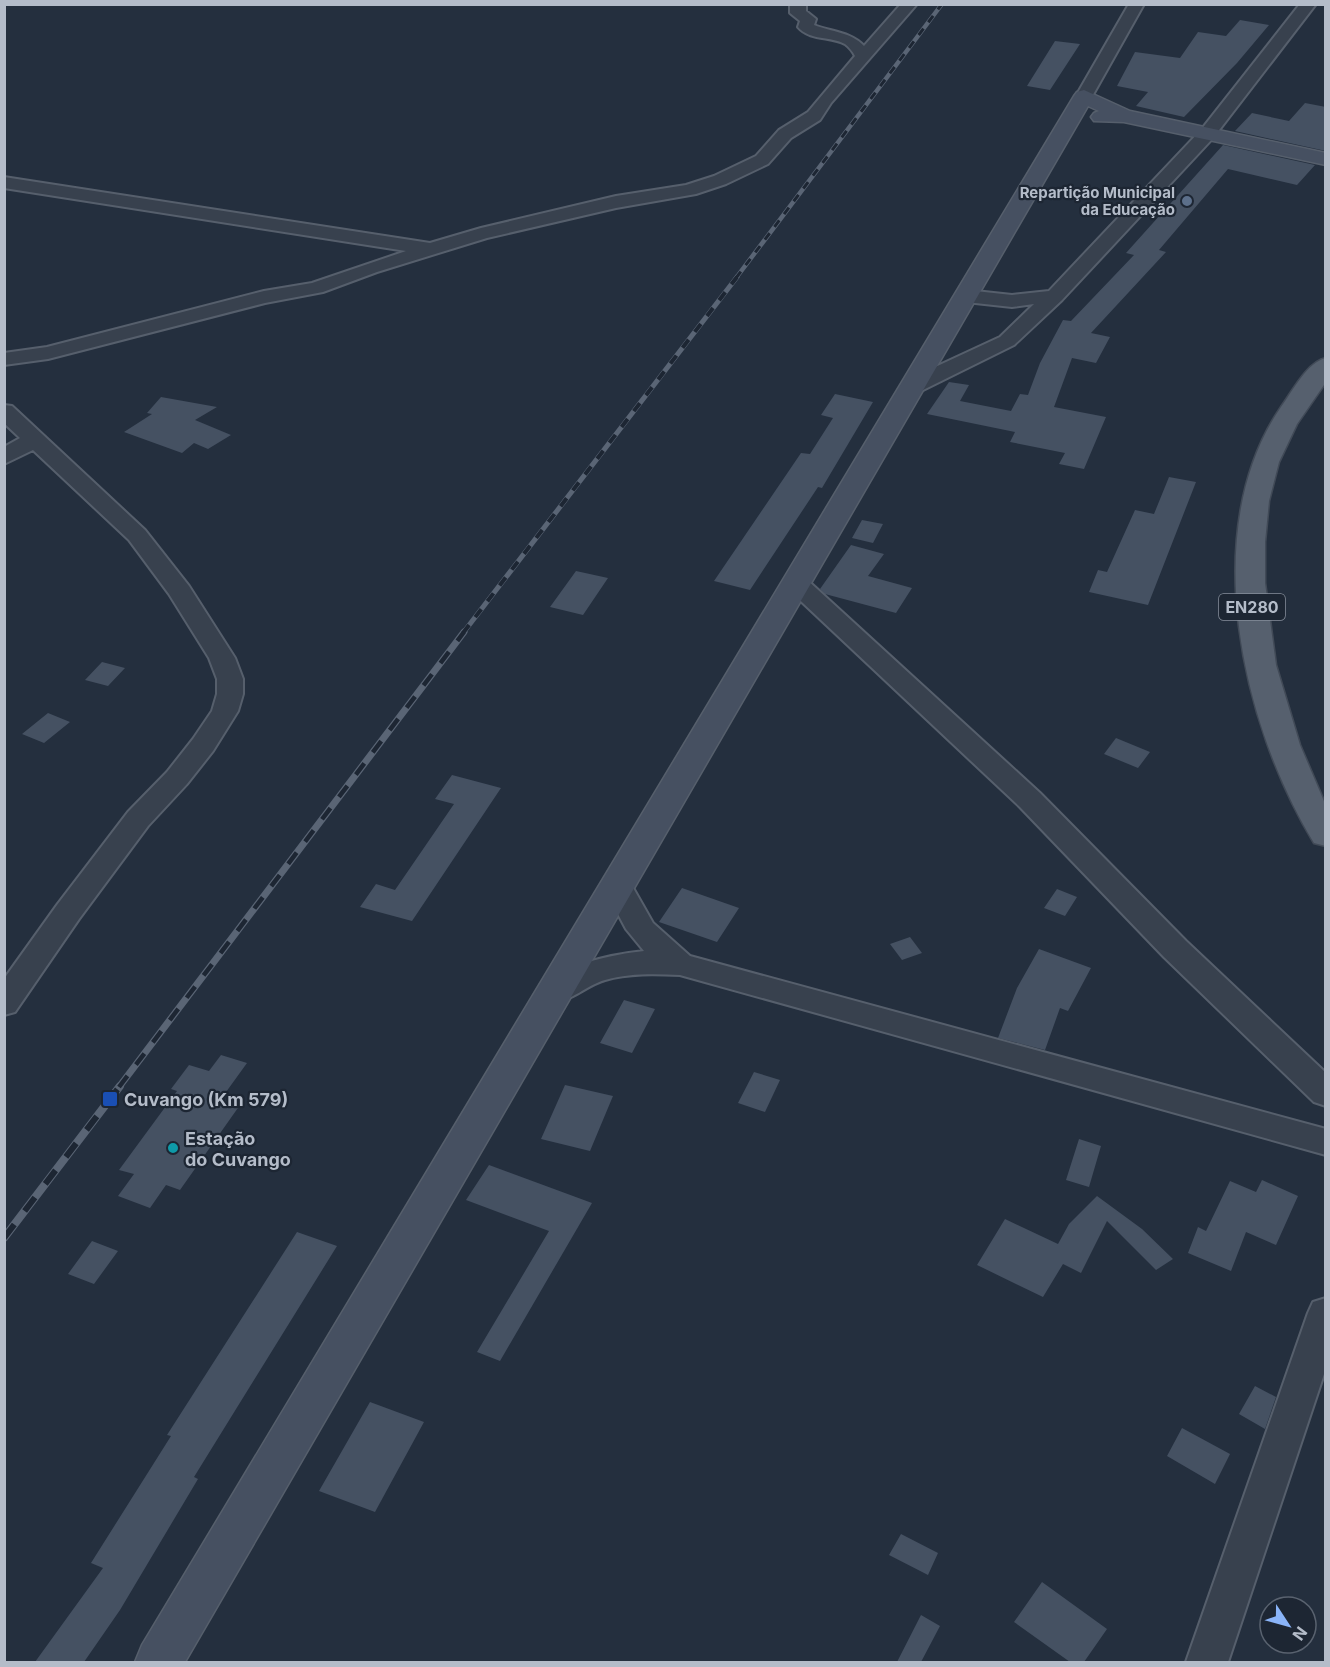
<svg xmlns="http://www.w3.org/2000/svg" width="1330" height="1667" font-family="Inter,sans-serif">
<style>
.building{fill:#455162}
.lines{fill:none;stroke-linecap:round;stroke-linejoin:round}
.street-casing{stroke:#565f6c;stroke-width:4}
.secondary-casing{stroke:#565f6c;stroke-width:3}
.primary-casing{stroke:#414a57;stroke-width:3}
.street{fill:#38414e;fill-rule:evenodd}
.secondary{fill:#465061;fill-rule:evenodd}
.primary{fill:#56606e;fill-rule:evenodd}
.rail-far3-casing{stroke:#5a6575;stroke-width:4.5}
.rail-far2-casing{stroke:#5a6575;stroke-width:5}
.rail-far1-casing{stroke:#5a6575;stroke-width:7}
.rail-casing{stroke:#5a6575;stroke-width:8}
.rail-far3{stroke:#1d2633;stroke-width:3;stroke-dasharray:8;stroke-linecap:butt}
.rail-far2{stroke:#1d2633;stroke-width:4;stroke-dasharray:10;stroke-linecap:butt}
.rail-far1{stroke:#1d2633;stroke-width:4.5;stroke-dasharray:14;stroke-linecap:butt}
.rail{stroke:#1d2633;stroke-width:6;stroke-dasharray:17;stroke-linecap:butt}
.service-dot{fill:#5c6f8a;stroke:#1d2633;stroke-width:2}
.transit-dot{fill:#1a4fb4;stroke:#1d2633;stroke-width:2}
.culture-dot{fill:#0f9aa8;stroke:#1d2633;stroke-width:2}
.labels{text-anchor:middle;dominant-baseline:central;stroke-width:4.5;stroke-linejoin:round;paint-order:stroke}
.far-poi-label{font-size:15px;font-weight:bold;fill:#b4bcc9;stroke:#1d2633;text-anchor:end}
.shield{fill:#1d2633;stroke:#878f9c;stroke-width:1.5}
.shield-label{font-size:16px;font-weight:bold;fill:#b4bcc9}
.poi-label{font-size:18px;font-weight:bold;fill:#b4bcc9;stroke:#1d2633;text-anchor:start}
</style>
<rect width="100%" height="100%" fill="#242f3e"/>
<!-- building -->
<path class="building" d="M1240,20L1269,25L1237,63L1184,117L1136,106L1148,92L1117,86L1135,52L1180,58L1198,32L1226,36Z
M1055,41L1080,44L1050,90L1027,86Z
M1305,103L1326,107V151L1235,131L1252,113L1289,121Z
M1223,145L1315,165L1297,185L1228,169L1159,250L1166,252L1091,333L1110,337L1096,363L1072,358L1054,407L1106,417L1084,469L1059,464L1065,453L1010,442L1015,432L927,414L949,382L969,385L960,401L1011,411L1020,394L1028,395L1040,363L1063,320L1071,321L1134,255L1126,253Z
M835,394L873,402L822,488L818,487L750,590L714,581L801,453L810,454L833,418L821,415Z
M161,397L217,407L195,420L231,435L208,449L194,443L182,453L124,432L152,414L147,413Z
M1169,477L1196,482L1148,605L1089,592L1098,570L1107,572L1135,510L1154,514Z
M862,520L883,524L873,543L852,538Z
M851,545L884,554L868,576L912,588L896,613L825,594L820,589Z
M576,571L608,578L583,615L550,607Z
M102,662L125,668L108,686L85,680Z
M48,713L70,722L44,743L22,734Z
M1116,738L1150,752L1138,768L1104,754Z
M452,775L501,788L412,921L360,907L376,884L395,890L454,804L435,799Z
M682,888L739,908L717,942L659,922Z
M1057,889L1077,897L1065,916L1044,908Z
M910,937L922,953L902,960L890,944Z
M1039,949L1091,968L1068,1011L1060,1008L1045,1050L998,1038L1017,988Z
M624,1000L655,1009L632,1053L600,1043Z
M221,1055L247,1063L221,1099L240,1105L180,1190L166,1185L150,1208L118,1196L134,1174L119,1170L177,1091L171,1089L189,1065L209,1071Z
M754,1072L780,1080L765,1112L738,1103Z
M565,1085L613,1096L590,1151L541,1139Z
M1079,1139L1101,1146L1089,1187L1066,1180Z
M489,1165L592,1203L500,1361L477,1352L549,1231L466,1200Z
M1262,1180L1298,1196L1276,1245L1246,1232L1231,1271L1188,1253L1198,1227L1206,1231L1230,1181L1256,1192Z
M1097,1196L1142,1229L1173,1259L1156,1270L1107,1221L1081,1273L1063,1264L1043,1297L977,1265L1005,1219L1058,1244L1069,1224Z
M297,1232L337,1246L194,1477L198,1479L120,1610L84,1662H35L103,1568L91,1563L171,1436L167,1435Z
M92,1241L118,1251L94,1284L68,1274Z
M1255,1386L1276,1397L1265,1429L1239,1414Z
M370,1402L424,1422L375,1512L319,1491Z
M1182,1428L1230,1454L1215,1484L1167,1456Z
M901,1534L938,1553L928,1575L889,1555Z
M1042,1582L1107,1629L1084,1662H1070L1014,1622Z
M921,1615L940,1626L921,1662H897Z"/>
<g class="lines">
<!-- street casing -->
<g class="street-casing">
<path id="street" d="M790,4H806V11L816,19L814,25C832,32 851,32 864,46L901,4H917L831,103L820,120L791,138L768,164L726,184L696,194L616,208L487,238L377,272L323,292L265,303L48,359L4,365V353L47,347L264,291L312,283L406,251L4,188V177L430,243L481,228L616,196L686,185L714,176L756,156L779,130L808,112L855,56C853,52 849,47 845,44C831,36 810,41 798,27L800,21L790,13Z
M1129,4H1144L1090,100H1078L1076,96Z
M1300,4H1316L1213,138L1062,300L1014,345L921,391L913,392L905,391L902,386L905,381L1000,337L1034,304L1012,307L966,302L959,300L956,296L959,292L966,290L1012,295L1049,291L1201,130Z
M4,405L12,406L145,530L189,586L235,658L243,679V694L238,711L213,751L187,784L148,826L79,919L15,1012L4,1015V979L57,905L128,812L167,772L193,739L212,711L217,694V679L209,658L169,594L129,540L33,450L4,464V447L20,438L4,423Z
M796,576L805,578L1040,793L1186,941L1326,1073V1106L1314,1102L1164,957L1020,807L787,588L784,583L787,578Z
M618,876L628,879L653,923L690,956L1326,1129V1155L680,975C655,974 629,973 605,980C583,986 568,1007 544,1000L540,992C555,965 615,954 644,951L626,929L603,886L608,879Z
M1326,1298V1368L1228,1662H1186L1308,1313L1313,1302Z"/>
</g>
<!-- secondary casing -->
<g class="secondary-casing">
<path id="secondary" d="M1084,90L1130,111L1326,153V165L1124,122L1094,121L1091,117L1094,113L1099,111L1088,106L185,1662H135L142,1645L1074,96L1077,92Z"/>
</g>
<!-- primary casing -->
<g class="primary-casing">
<path id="primary" d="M1326,358V382L1297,424L1279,462L1269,501L1265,542V583L1276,665L1300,745L1326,806V846L1314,843C1242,724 1197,530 1281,407C1292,392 1307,362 1326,358Z"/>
</g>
<!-- street -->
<use href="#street" class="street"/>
<!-- secondary -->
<use href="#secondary" class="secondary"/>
<!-- primary -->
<use href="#primary" class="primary"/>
<!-- rail-far3 casing -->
<g class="rail-far3-casing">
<path id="rail-far3" d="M736,278L942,4"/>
</g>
<!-- rail-far2 casing -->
<g class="rail-far2-casing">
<path id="rail-far2" d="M463,633L737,277"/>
</g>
<!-- rail-far1 casing -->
<g class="rail-far1-casing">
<path id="rail-far1" d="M119,1087L464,632"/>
</g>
<!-- rail casing -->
<g class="rail-casing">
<path id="rail" d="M4,1238L120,1086"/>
</g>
<!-- rail-far3 -->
<use href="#rail-far3" class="rail-far3"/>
<!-- rail-far2 -->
<use href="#rail-far2" class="rail-far2"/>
<!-- rail-far1 -->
<use href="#rail-far1" class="rail-far1"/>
<!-- rail -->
<use href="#rail" class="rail"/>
</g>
<!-- markers -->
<circle class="service-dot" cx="1187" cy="201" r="6"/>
<rect class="transit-dot" x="102" y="1091" width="16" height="16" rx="3"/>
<circle class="culture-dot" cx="173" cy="1148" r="6"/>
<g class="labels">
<!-- far-poi labels -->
<g class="far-poi-label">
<text x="1175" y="192">Repartição Municipal<tspan x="1175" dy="17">da Educação</tspan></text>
</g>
<!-- shield labels -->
<rect class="shield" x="1219" y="594" width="66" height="26" rx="4.5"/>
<g class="shield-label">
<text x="1252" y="607">EN280</text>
</g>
<!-- poi labels -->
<g class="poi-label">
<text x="124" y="1099">Cuvango (Km 579)</text>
<text x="185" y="1138">Estação<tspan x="185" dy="21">do Cuvango</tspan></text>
</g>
</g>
<!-- border -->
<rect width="1330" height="1667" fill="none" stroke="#b4bcc9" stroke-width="12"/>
<!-- north arrow -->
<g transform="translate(1288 1625) rotate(126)"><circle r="28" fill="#1d2633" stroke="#59626f" stroke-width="1.5"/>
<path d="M0-4.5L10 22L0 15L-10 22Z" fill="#8ab4f8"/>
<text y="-9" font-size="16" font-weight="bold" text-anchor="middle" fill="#b4bcc9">N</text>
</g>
</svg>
